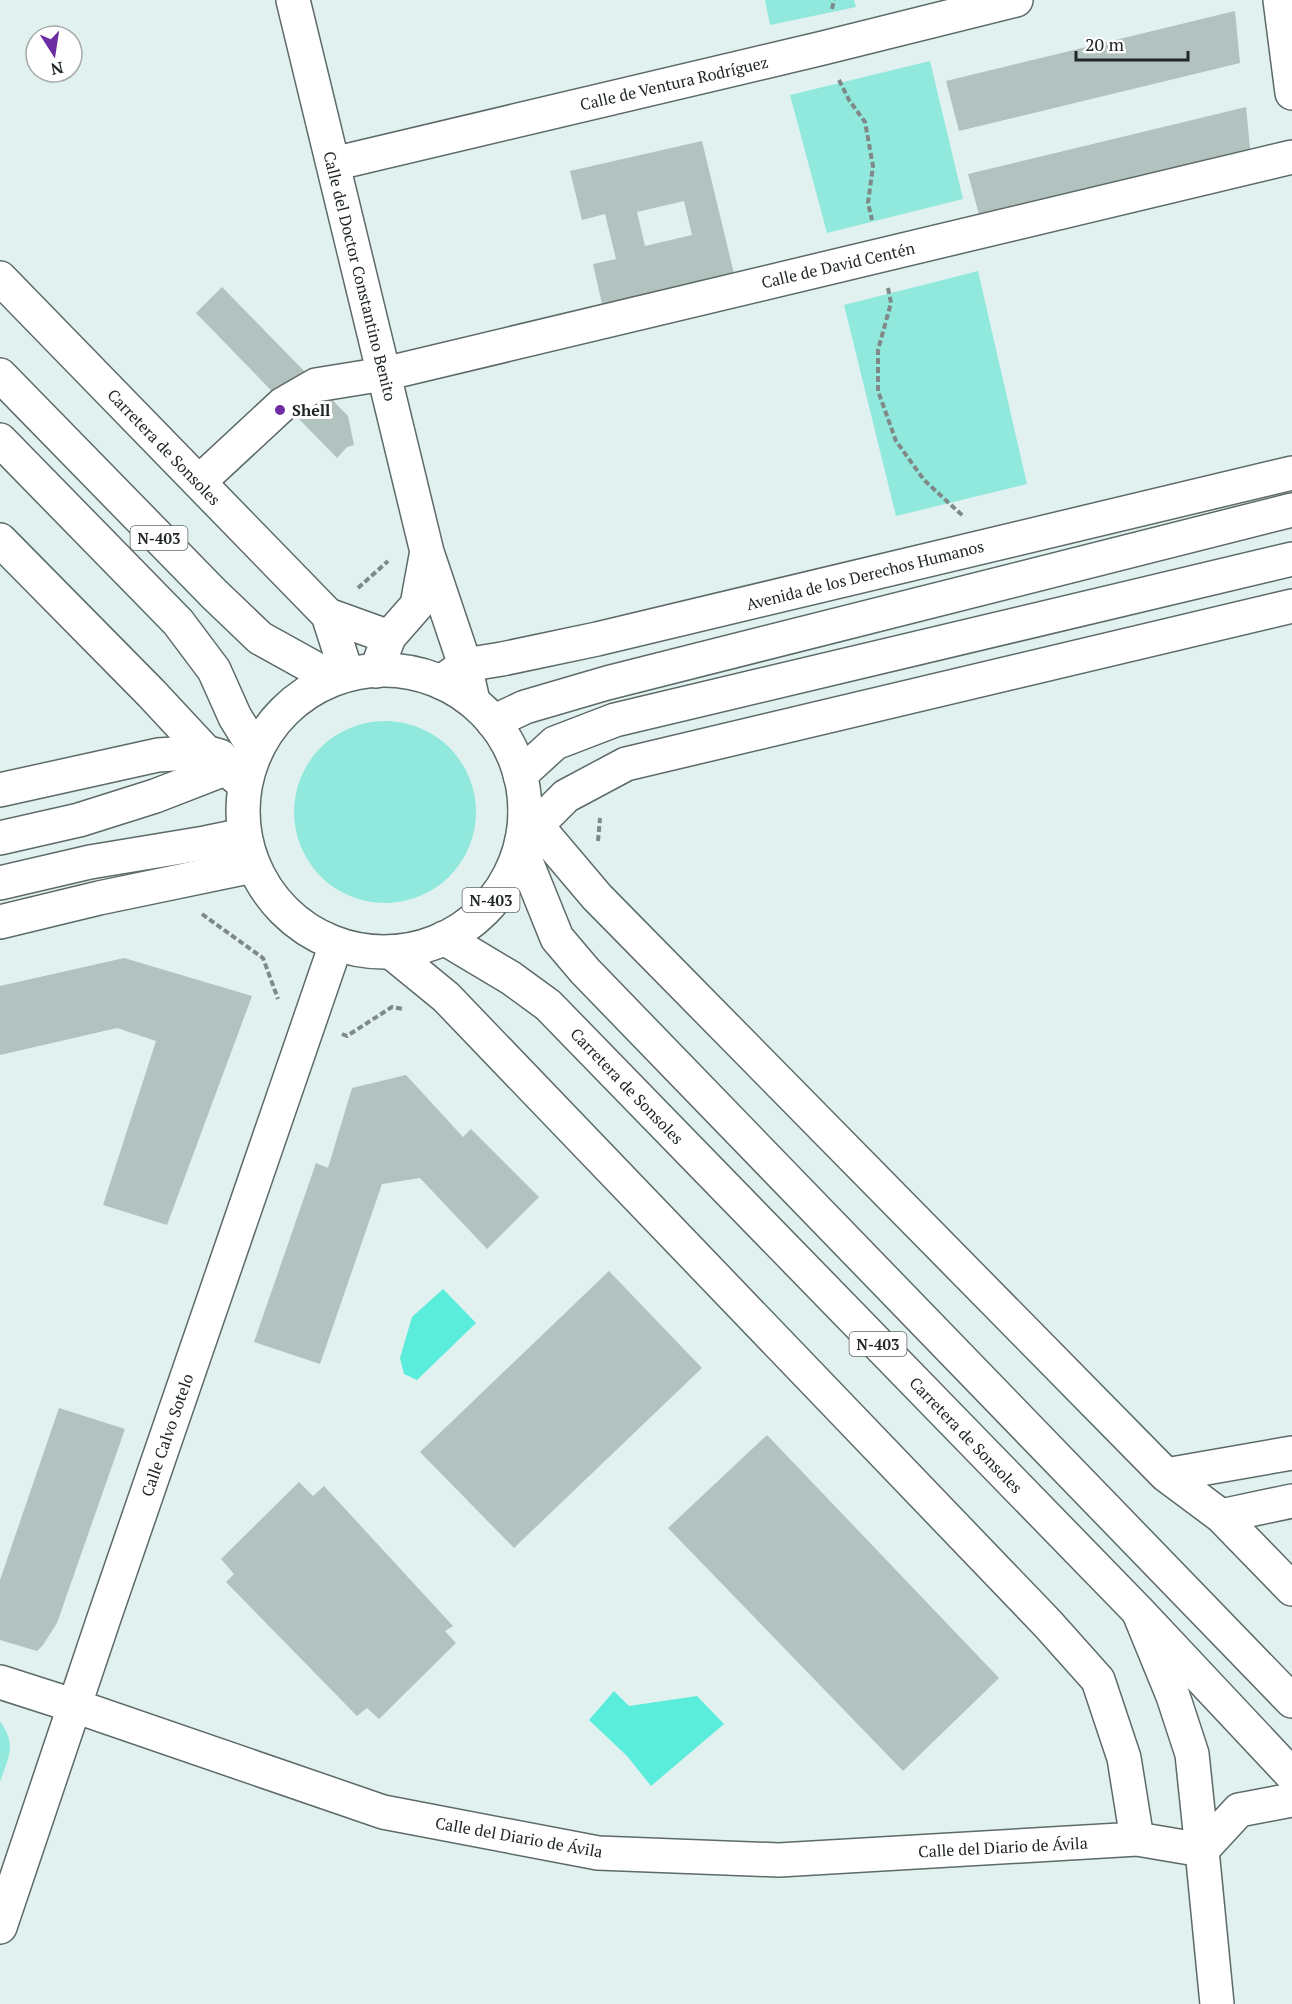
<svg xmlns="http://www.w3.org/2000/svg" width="1292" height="2004" font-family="'PT Serif',serif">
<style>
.green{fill:#91e9dd}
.water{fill:#5aeddc}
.building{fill:#b2c2bf;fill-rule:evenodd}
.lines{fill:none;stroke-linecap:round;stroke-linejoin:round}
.minor-casing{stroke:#5c6a68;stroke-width:36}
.major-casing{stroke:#5c6a68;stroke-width:36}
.highway-casing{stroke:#5c6a68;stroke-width:36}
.path{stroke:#7e8988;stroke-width:4;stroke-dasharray:6 3;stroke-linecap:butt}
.minor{stroke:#fff;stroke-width:33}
.major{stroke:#fff;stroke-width:33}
.highway{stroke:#fff;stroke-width:33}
.poi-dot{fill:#6d2ea3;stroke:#fff;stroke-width:2}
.labels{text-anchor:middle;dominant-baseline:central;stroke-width:6;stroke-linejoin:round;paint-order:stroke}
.shield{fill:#fff;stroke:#646867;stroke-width:1.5}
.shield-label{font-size:15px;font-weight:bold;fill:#212726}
.street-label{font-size:16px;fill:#212726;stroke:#fff}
.poi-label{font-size:16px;font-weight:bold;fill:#212726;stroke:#fff;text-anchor:start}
</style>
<rect width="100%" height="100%" fill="#e1f1ef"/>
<!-- green -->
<path class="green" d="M765,0H854L856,7L770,25Z
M930,61L963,199L827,233L790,95Z
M978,271L1027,484L896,516L844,305Z
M294 812a91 91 0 1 1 182 0a91 91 0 1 1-182 0Z
M0,1721C17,1746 9,1755 0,1782Z"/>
<!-- water -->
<path class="water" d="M443,1289L476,1323L417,1380L404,1374L400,1358L412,1317Z
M614,1691L629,1706L697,1696L724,1724L651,1786L627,1756L589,1720Z"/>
<!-- building -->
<path class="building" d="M1235,11L1240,63L959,131L946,81Z
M1246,107L1251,158L981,222L968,174Z
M702,141L736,282L604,313L593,264L616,259L605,214L582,220L570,171ZM684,201L692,235L645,246L637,212Z
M222,287L348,416L354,445L347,447L337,458L196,313Z
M124,958L252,996L167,1225L103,1205L156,1041L117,1028L0,1055V986Z
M406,1075L463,1137L471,1129L539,1197L487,1249L420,1178L382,1184L320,1364L254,1342L316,1163L328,1168L352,1088Z
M609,1271L702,1368L514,1548L420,1452Z
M59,1408L125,1429L57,1623L43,1645L37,1651L0,1640V1580Z
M767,1435L999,1678L903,1771L668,1528Z
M299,1482L313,1496L324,1486L453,1626L445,1631L456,1643L379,1719L367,1708L357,1716L226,1582L234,1574L221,1559Z"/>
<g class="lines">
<!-- minor casing -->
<g class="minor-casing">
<path id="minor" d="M293,0L427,552L465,665L473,701
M1280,0L1292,93
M333,164L823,48L1016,0
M0,278L328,615L389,637
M199,482L283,404L316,385L384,374L1292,157
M0,540L151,693L206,752L244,784
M328,615L347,674
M376,671L389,637L417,605L426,556
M441,682L465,665L502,659L597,639L1292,473
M0,790L158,755L206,752L220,756
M525,812L597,897L1166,1475L1221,1516L1292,1589
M522,840L566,796L626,764L1292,606
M0,922L99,898L253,866
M391,952L446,997L1048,1624L1098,1680L1124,1758L1137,1839
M1166,1475L1292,1453
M1221,1516L1292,1501
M1139,1613L1173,1696L1192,1754L1202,1850
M0,1682L75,1706L383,1812L598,1853L779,1860L1137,1839L1202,1850L1217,2004
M1202,1850L1239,1810L1292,1800
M0,1927L104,1618L336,944"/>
</g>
<!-- major casing -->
<g class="major-casing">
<path id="major" d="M493,722L525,707L607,683L1292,510
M520,775L555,743L615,720L1292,559
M0,838L79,820L155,796L253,758
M0,883L90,862L205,843L244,835"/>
</g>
<!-- highway casing -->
<g class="highway-casing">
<path id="highway" d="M0,375L214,594L260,638L334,679
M0,440L178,622L214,670L235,717L256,751
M243 811a141 141 0 1 1 282 0a141 141 0 1 1-282 0Z
M521,849L557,938L585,971L1292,1701
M444,938L511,978L548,1005L1138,1611L1292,1775"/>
</g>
<!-- path -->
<path class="path" d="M832,9L834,0
M839,80L849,100L865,122L873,166L868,203L872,220
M888,288L891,303L878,350V391L896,441L924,480L963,516
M358,588L388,561
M598,841L600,818
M202,914L263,958L278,999
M342,1034L347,1036L392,1007L403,1009"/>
<!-- minor -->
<use href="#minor" class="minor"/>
<!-- major -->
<use href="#major" class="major"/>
<!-- highway -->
<use href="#highway" class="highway"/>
</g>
<!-- markers -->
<circle class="poi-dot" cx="280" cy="410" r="6"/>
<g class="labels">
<!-- shield labels -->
<g class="shield">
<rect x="130.5" y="526" width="57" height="24" rx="4.5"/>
<rect x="462.5" y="888" width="57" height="24" rx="4.5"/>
<rect x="849.5" y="1332" width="57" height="24" rx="4.5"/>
</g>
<g class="shield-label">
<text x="159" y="538">N-403</text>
<text x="491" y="900">N-403</text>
<text x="878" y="1344">N-403</text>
</g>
<!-- street labels -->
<g class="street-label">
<text transform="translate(674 83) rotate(-13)">Calle de Ventura Rodríguez</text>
<text transform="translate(838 265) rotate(-13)">Calle de David Centén</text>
<text transform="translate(360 276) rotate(76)">Calle del Doctor Constantino Benito</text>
<text transform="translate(164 447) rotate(46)">Carretera de Sonsoles</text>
<text transform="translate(865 575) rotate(-14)">Avenida de los Derechos Humanos</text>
<text transform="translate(627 1086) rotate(46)">Carretera de Sonsoles</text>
<text transform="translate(167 1435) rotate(-71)">Calle Calvo Sotelo</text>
<text transform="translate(966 1435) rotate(46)">Carretera de Sonsoles</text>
<text transform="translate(519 1837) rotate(10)">Calle del Diario de Ávila</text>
<text transform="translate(1003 1847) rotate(-3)">Calle del Diario de Ávila</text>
</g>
<!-- poi labels -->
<g class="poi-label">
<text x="292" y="410">Shell</text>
</g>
</g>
<!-- north arrow -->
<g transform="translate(54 54) rotate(168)"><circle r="28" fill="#ffffff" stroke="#a6a9a8" stroke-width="1.5"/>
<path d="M0-4.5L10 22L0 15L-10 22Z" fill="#6d2ea3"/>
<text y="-9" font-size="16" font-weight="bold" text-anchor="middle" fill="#212726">N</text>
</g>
<!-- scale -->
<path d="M1076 51v9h112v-9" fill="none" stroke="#212726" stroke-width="3"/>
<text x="1085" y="51" font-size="18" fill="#212726" stroke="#ffffff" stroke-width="4.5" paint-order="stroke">20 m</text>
</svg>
